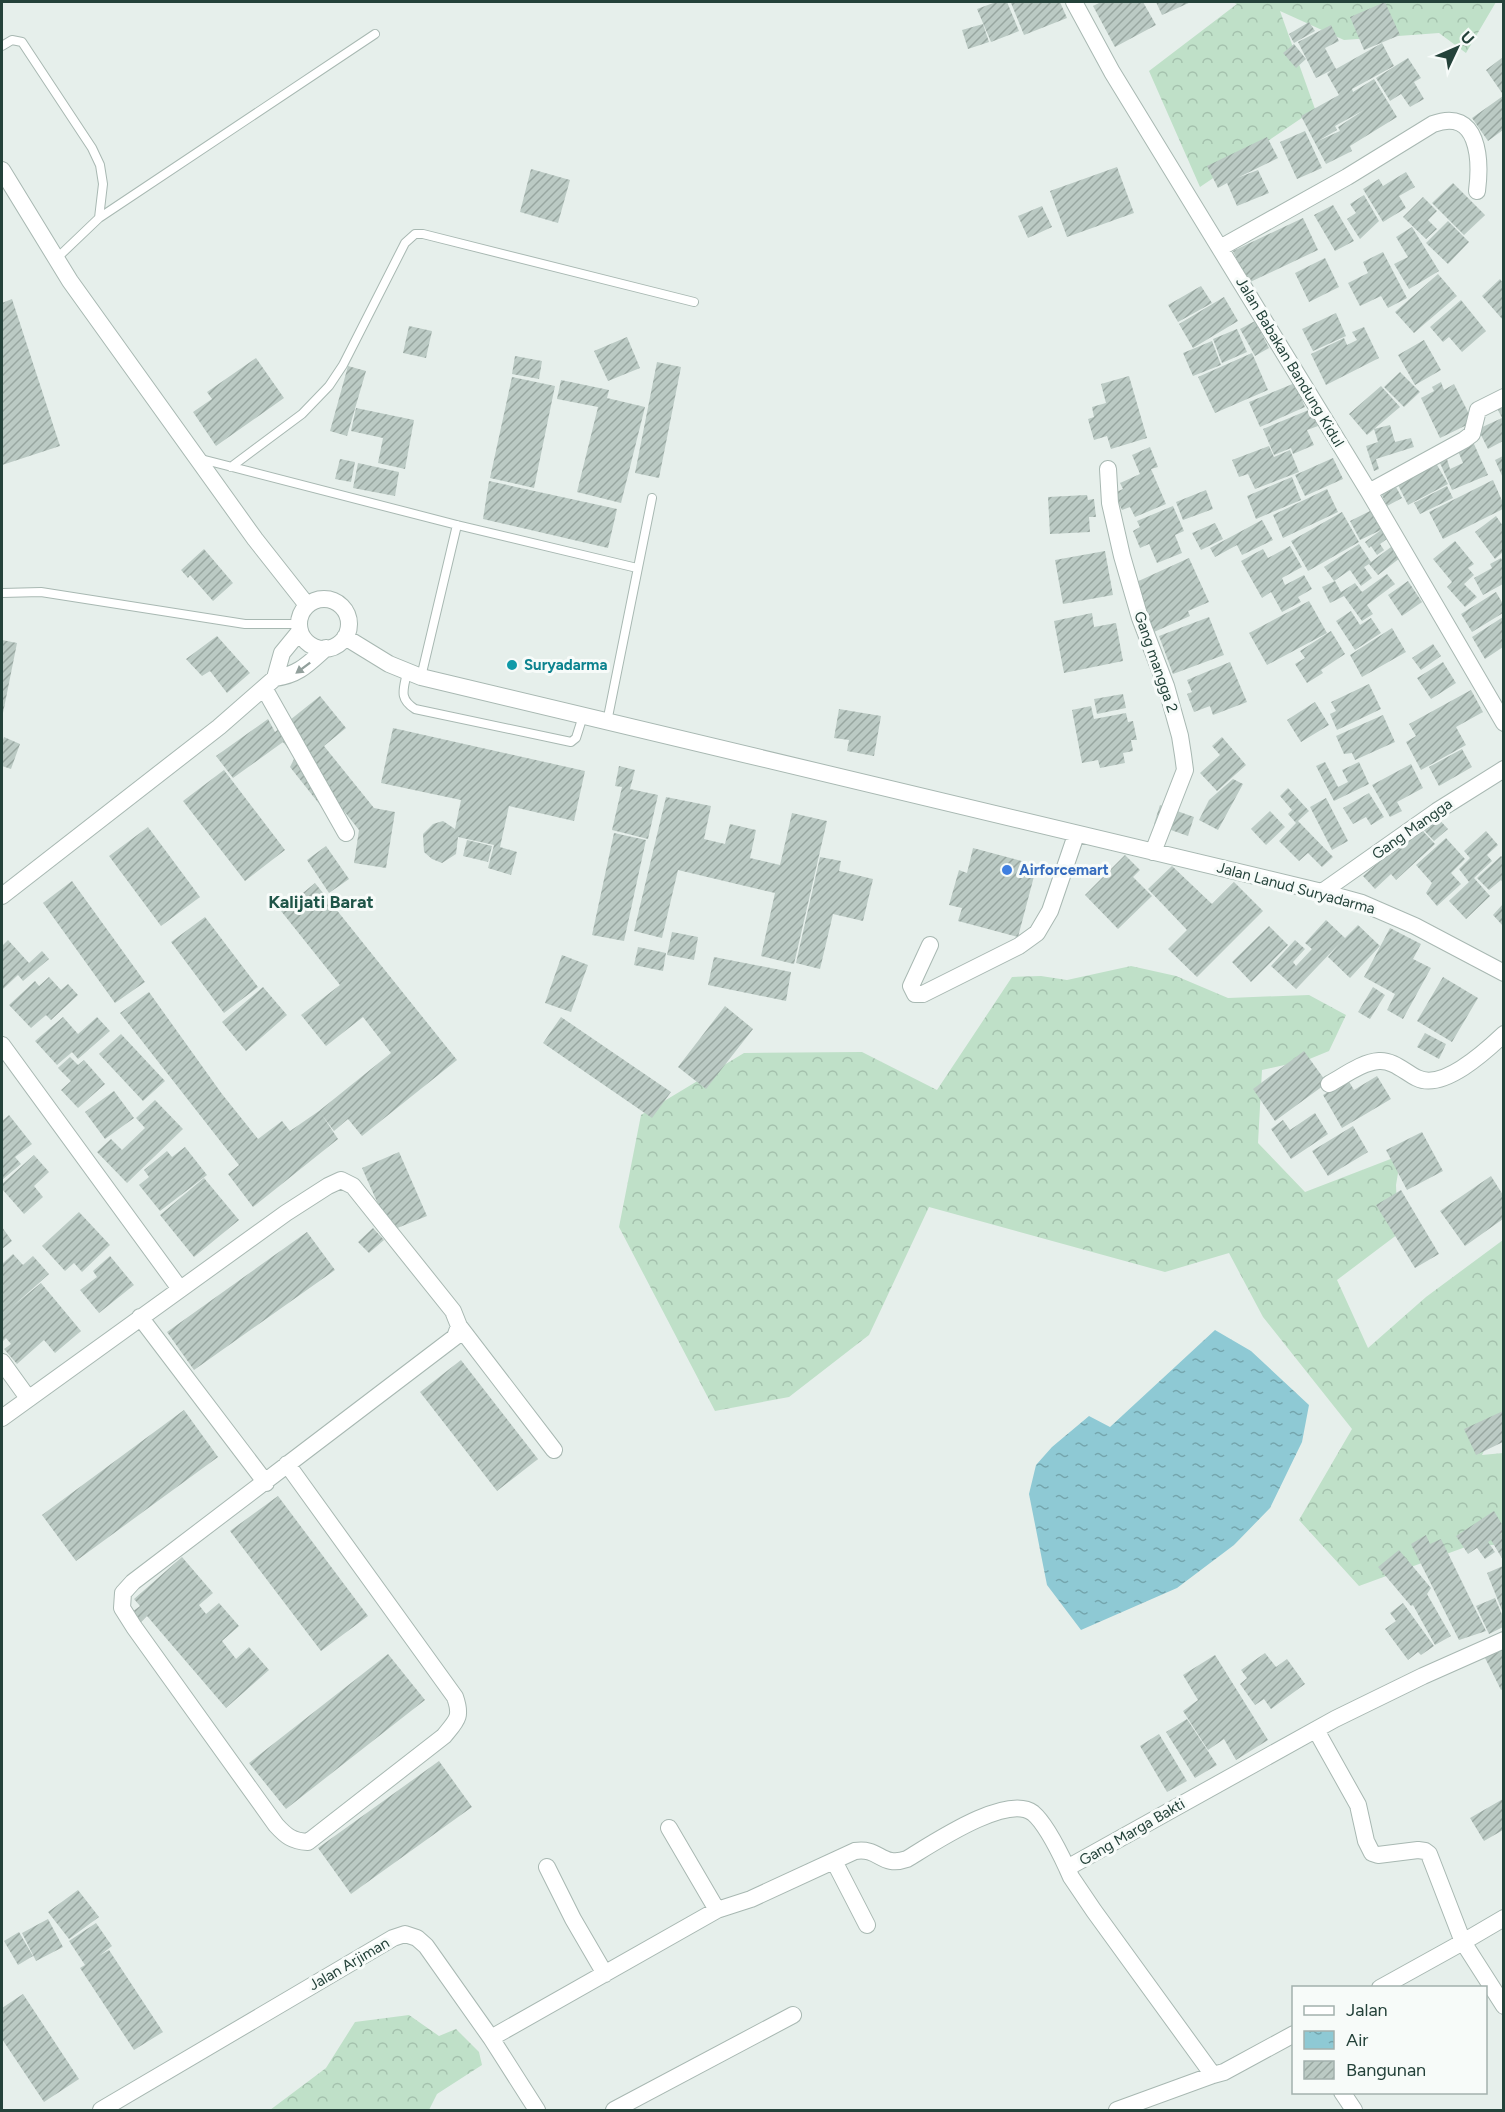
<svg xmlns="http://www.w3.org/2000/svg" width="1505" height="2112" font-family="Figtree,sans-serif">
<style>
.forest{fill:url(#forest-crowns)}
.water{fill:url(#water-ripples)}
.building{fill:url(#building-hatch);fill-rule:evenodd}
.lines{fill:none;stroke-linecap:round;stroke-linejoin:round}
.lane-casing{stroke:#a8b8b2;stroke-width:10}
.street-casing{stroke:#a8b8b2;stroke-width:18}
.lane{stroke:#fff;stroke-width:8}
.street{stroke:#fff;stroke-width:16}
.oneway{fill:#92a09c}
.culture-dot{fill:#0f9aa8;stroke:#f7fbf9;stroke-width:2}
.shop-dot{fill:#3f7fe0;stroke:#f7fbf9;stroke-width:2}
.labels{text-anchor:middle;dominant-baseline:central;stroke-width:6;stroke-linejoin:round;paint-order:stroke}
.street-label{font-size:15px;fill:#24423a;stroke:#f7fbf9}
.culture-label{font-size:15px;font-weight:bold;fill:#0d838f;stroke:#f7fbf9;text-anchor:start}
.shop-label{font-size:15px;font-weight:bold;fill:#366cbe;stroke:#f7fbf9;text-anchor:start}
.quarter-label{font-size:18px;font-weight:bold;fill:#1f5548;stroke:#f7fbf9}
</style>
<defs>
<pattern id="forest-crowns" width="20" height="18" patternUnits="userSpaceOnUse" patternTransform="scale(1.5)"><rect width="20" height="18" fill="#bfe0c8"/><path d="M2 6a3 3 0 1 1 6 0M12 15a3 3 0 1 1 6 0" fill="none" stroke="#a4c1ad"/></pattern>
<pattern id="water-ripples" width="26" height="14" patternUnits="userSpaceOnUse" patternTransform="scale(1.5)"><rect width="26" height="14" fill="#8ec9d4"/><path d="M2 4q2-2 4 0t4 0M15 11q2-2 4 0t4 0" fill="none" stroke="#74a5ad"/></pattern>
<pattern id="building-hatch" width="6" height="6" patternUnits="userSpaceOnUse" patternTransform="scale(1.5)"><rect width="6" height="6" fill="#bbcac4"/><path d="M-1 1l2-2M0 6l6-6M5 7l2-2" fill="none" stroke="#98a6a0"/></pattern>
</defs>
<rect width="100%" height="100%" fill="#e6efeb"/>
<!-- forest -->
<path class="forest" d="M1232,2H1496L1466,53L1439,33L1344,40L1280,11L1315,109L1200,187L1149,71L1237,4Z
M1131,966L1176,976L1228,998L1309,995L1346,1015L1329,1051L1307,1060L1262,1070L1258,1143L1305,1192L1401,1155L1396,1185L1398,1234L1337,1280L1368,1348L1426,1297L1503,1240V1411L1482,1455L1503,1453V1545H1471L1359,1586L1299,1520L1352,1429L1263,1317L1229,1253L1165,1272L929,1207L869,1335L789,1397L715,1411L619,1227L641,1115L744,1053L862,1052L937,1090L1012,977L1041,976L1067,980Z
M409,2015L439,2036L456,2029L479,2052L482,2065L437,2094L429,2110H270L326,2068L355,2022Z"/>
<!-- water -->
<path class="water" d="M1215,1330L1251,1351L1309,1405L1302,1442L1270,1508L1234,1545L1177,1588L1081,1630L1047,1585L1029,1494L1036,1465L1052,1447L1089,1416L1110,1427Z"/>
<!-- building -->
<path class="building" d="M996,2H1007L1019,31L991,42L977,9Z
M1015,2H1060L1067,18L1024,35L1011,3Z
M1101,2H1143L1156,25L1115,47L1093,6Z
M1156,2H1191L1162,15Z
M1385,2L1400,35L1364,50L1350,17Z
M1309,22L1315,31L1294,43L1289,34Z
M983,24L989,42L968,49L962,30Z
M1331,25L1339,41L1325,48L1336,69L1382,43L1394,66L1352,89L1353,92L1374,79L1397,117L1350,146L1352,151L1326,164L1301,116L1339,95L1327,74L1332,70L1316,78L1298,42ZM1364,110L1338,127L1340,131L1318,141L1337,130L1335,126Z
M1294,44L1306,59L1296,68L1283,53Z
M1503,57V91L1502,93L1486,70Z
M1408,58L1421,78L1414,82L1424,99L1410,107L1401,94L1390,101L1376,78Z
M1503,96V130L1488,141L1472,118Z
M1305,131L1322,168L1297,179L1280,142Z
M1267,137L1278,158L1237,178L1258,170L1269,193L1237,206L1227,183L1218,188L1207,166Z
M1117,167L1134,213L1067,237L1050,191Z
M531,169L570,180L558,223L520,212Z
M1406,172L1415,187L1399,196L1406,208L1383,222L1363,189L1379,179L1383,186Z
M1453,183L1485,215L1464,235L1432,203Z
M1364,195L1379,221L1360,239L1347,219L1356,213L1350,204Z
M1423,197L1437,211L1428,220L1437,229L1426,239L1403,217Z
M1333,205L1354,241L1335,251L1314,215Z
M1042,206L1052,227L1028,238L1018,216Z
M1303,218L1318,250L1248,283L1233,251Z
M1448,221L1469,242L1448,264L1426,243Z
M1412,227L1439,271L1409,289L1394,264L1408,257L1396,237Z
M1383,252L1407,298L1388,308L1381,296L1360,306L1348,283L1368,273L1363,262Z
M1325,258L1339,287L1309,302L1295,273Z
M1438,274L1457,296L1414,333L1395,312Z
M1500,279L1503,283V320L1482,296Z
M1201,286L1212,303L1178,322L1168,305Z
M1224,297L1238,321L1193,348L1179,324Z
M12,299L60,446L2,465V303Z
M1461,300L1486,331L1462,352L1449,337L1443,342L1430,327Z
M1336,313L1346,336L1313,351L1302,329Z
M1255,321L1269,348L1255,356L1240,329Z
M409,326L432,331L426,358L403,353Z
M1364,327L1379,358L1326,385L1311,354L1344,338L1347,345L1357,340L1352,332Z
M1237,329L1247,352L1222,363L1213,339Z
M627,337L640,368L608,381L594,351Z
M1424,340L1441,370L1415,385L1398,355Z
M1212,341L1221,365L1193,376L1183,353Z
M1252,353L1268,390L1215,413L1198,377Z
M515,356L542,361L539,379L512,374Z
M256,358L284,398L216,446L193,412L212,399L207,392Z
M657,362L681,367L659,478L635,473Z
M348,366L366,371L347,436L330,431Z
M1400,372L1420,392L1404,407L1384,387Z
M1129,376L1147,438L1111,449L1107,436L1094,440L1088,419L1094,417L1092,407L1106,403L1101,384Z
M512,377L555,386L534,488L490,478Z
M561,380L609,390L607,398L645,407L621,503L577,492L598,407L557,399Z
M1441,382L1444,390L1454,384L1473,422L1440,438L1421,398L1434,391L1432,387Z
M1295,383L1305,407L1260,427L1249,402Z
M1381,386L1400,407L1367,435L1349,414Z
M1503,405V441L1488,449L1478,429L1502,418L1497,408Z
M356,408L414,420L405,469L378,463L383,438L351,431Z
M1311,409L1318,426L1307,430L1314,445L1293,454L1291,448L1274,455L1263,429Z
M1390,425L1395,442L1411,438L1414,447L1376,459L1379,469L1374,471L1366,446L1378,442L1374,429Z
M1474,444L1488,475L1452,490L1440,463L1447,459L1450,469L1463,463L1458,451Z
M1269,446L1274,457L1290,450L1299,472L1255,489L1248,474L1239,477L1232,460Z
M1150,447L1158,467L1151,469L1166,504L1135,517L1130,507L1122,510L1114,493L1123,489L1120,483L1140,474L1132,455Z
M1503,456V478L1495,460Z
M1333,458L1343,479L1305,496L1295,475Z
M340,459L355,462L351,482L335,479Z
M358,463L399,472L395,496L353,488Z
M1436,463L1448,484L1408,505L1397,483Z
M1292,477L1301,500L1256,519L1247,496Z
M1493,480L1503,503V509L1443,539L1429,512Z
M489,481L617,509L608,548L483,519Z
M1447,486L1453,498L1420,514L1414,503Z
M1396,487L1402,498L1387,506L1382,495Z
M1327,489L1338,512L1283,538L1273,515Z
M1206,490L1213,509L1183,520L1176,502Z
M1087,495L1088,500L1094,499L1096,517H1089L1090,532L1050,534L1048,497Z
M1173,506L1184,531L1175,535L1182,553L1157,563L1149,544L1140,548L1133,531L1140,527L1137,521Z
M1372,510L1381,530L1360,540L1350,521Z
M1342,512L1359,542L1308,571L1291,541Z
M1496,516L1503,526V552L1495,559L1475,532Z
M1262,520L1273,540L1242,555L1237,545L1215,557L1210,548Z
M1215,523L1223,539L1201,550L1192,533Z
M1381,530L1387,539L1380,544L1384,550L1377,555L1371,546L1369,548L1365,542Z
M1455,541L1474,564L1468,568L1474,575L1464,584L1477,597L1465,607L1447,587L1452,582L1433,559Z
M1359,544L1371,562L1391,547L1400,558L1378,575L1369,564L1364,567L1372,578L1361,586L1350,570L1334,581L1324,567Z
M1290,546L1302,567L1282,578L1285,585L1304,575L1312,589L1298,597L1301,602L1282,612L1271,592L1262,598L1241,561L1263,549L1268,558Z
M204,549L233,583L213,601L190,575L188,578L181,570Z
M1105,551L1113,595L1063,604L1055,560Z
M1189,558L1209,602L1188,611L1190,616L1154,632L1132,584Z
M1501,558L1503,563V584L1483,595L1474,578L1492,568L1490,564Z
M1387,574L1395,584L1367,605L1373,614L1362,621L1344,596L1330,603L1322,587L1335,581L1341,592L1355,583L1362,592Z
M1408,581L1422,602L1402,616L1388,595Z
M1496,592L1503,604V613L1472,632L1461,614Z
M1309,601L1327,633L1267,665L1249,633Z
M1351,611L1360,625L1371,618L1381,633L1355,650L1336,621Z
M1092,613L1094,627L1116,623L1123,661L1064,673L1054,621Z
M1209,617L1224,655L1173,674L1159,636Z
M1503,617V647L1485,659L1472,637Z
M1392,628L1406,652L1362,677L1350,655Z
M1331,631L1345,654L1321,670L1323,673L1307,683L1295,664L1305,658L1300,651Z
M217,636L250,673L227,693L210,671L202,676L186,659Z
M2,640L17,643L3,713H2Z
M1433,644L1441,656L1421,670L1412,658Z
M1230,662L1247,702L1213,715L1210,706L1194,712L1187,694L1192,692L1187,680Z
M1443,662L1456,683L1431,699L1417,678Z
M1369,684L1381,709L1337,730L1330,714L1336,711L1331,702Z
M1471,690L1483,712L1456,727L1466,745L1421,770L1406,742L1416,736L1409,724Z
M1123,694L1126,708L1097,714L1094,699Z
M320,696L346,728L324,746L374,808L395,812L386,868L354,863L359,830L344,811L332,820L290,767L295,757L283,742L233,778L216,756L268,719L275,732Z
M1315,702L1329,725L1301,742L1287,720Z
M1091,706L1094,719L1126,713L1128,722L1133,721L1137,740H1131L1133,751L1123,753L1125,763L1100,768L1098,760L1082,763L1072,710Z
M839,709L881,716L874,756L847,751L849,740L834,738Z
M1383,715L1395,742L1355,760L1352,753L1344,754L1336,736Z
M393,728L585,771L574,821L509,806L500,847L517,852L511,875L488,868L494,845L458,837L456,854L442,863L432,859L424,852L423,834L433,824L443,821L455,829L461,800L381,783Z
M4,737L20,744L11,769L2,766V743Z
M1222,737L1246,765L1217,791L1200,773L1220,755L1212,746Z
M1462,749L1472,767L1439,786L1429,767Z
M1325,762L1338,787L1348,782L1342,770L1359,762L1369,784L1334,801L1316,766Z
M1411,764L1423,788L1397,802L1402,811L1390,817L1372,785Z
M619,766L635,770L630,789L658,795L648,839L612,830L622,787L615,786Z
M224,770L285,850L245,881L183,801Z
M1233,779L1243,784L1218,830L1199,820L1209,800Z
M1288,788L1309,811L1298,821L1333,857L1322,867L1308,853L1299,861L1279,841L1296,823L1288,814L1292,810L1280,796Z
M1369,793L1384,817L1371,825L1366,817L1353,824L1343,808Z
M666,797L711,806L704,839L725,844L730,824L756,830L750,858L780,865L792,813L827,821L794,964L761,956L775,893L678,870L662,938L634,931Z
M1326,798L1348,841L1332,850L1310,807Z
M1160,805L1194,817L1188,836L1154,824Z
M1270,811L1285,827L1266,845L1251,829Z
M1436,816L1448,829L1434,841L1422,828Z
M148,827L200,897L161,926L109,856Z
M1419,827L1435,844L1396,880L1391,874L1375,889L1363,876Z
M1486,831L1498,845L1487,855L1492,861L1474,878L1490,896L1466,919L1449,901L1469,882L1459,869L1470,858L1464,851Z
M614,833L646,840L624,941L592,935Z
M1446,838L1465,859L1451,873L1461,884L1437,906L1426,893L1432,883L1416,865Z
M467,840L492,846L488,862L463,856Z
M326,846L349,879L329,893L307,860Z
M973,848L1037,865L1018,937L958,921L962,908L949,905L959,870L967,873Z
M1125,855L1140,870L1133,877L1152,896L1118,929L1085,895Z
M1501,856L1503,858V883L1501,880L1489,890L1477,878Z
M820,857L841,861L839,871L873,879L863,921L833,914L820,969L796,963Z
M1172,866L1212,904L1234,882L1263,911L1197,977L1168,949L1187,930L1148,889Z
M72,881L145,982L115,1003L43,903Z
M315,883L457,1060L362,1136L348,1119L334,1131L322,1115L338,1139L253,1207L228,1174L239,1165L120,1013L149,992L222,1094L258,1139L282,1121L290,1131L319,1111L391,1053L363,1017L326,1046L301,1015L340,985L281,911Z
M1503,904V926L1493,915Z
M205,917L258,987L224,1013L171,942Z
M1326,920L1345,938L1358,925L1380,946L1350,978L1328,957L1339,944L1296,989L1271,966L1295,940L1305,949L1293,962L1296,966L1312,949L1305,943Z
M1269,926L1288,945L1251,982L1232,962Z
M1390,928L1421,944L1413,959L1431,968L1403,1019L1387,1010L1395,994L1364,977Z
M672,932L698,937L694,960L667,955Z
M8,940L29,963L42,951L49,959L23,981L18,975L2,990V946Z
M638,947L666,953L663,971L634,965Z
M562,955L588,965L571,1012L545,1003Z
M714,957L791,972L786,1001L708,985Z
M49,977L61,990L68,984L78,995L51,1020L46,1015L31,1028L9,1005L35,981L39,986Z
M1443,977L1478,998L1452,1042L1417,1021Z
M263,987L287,1015L246,1051L222,1022Z
M1373,987L1385,995L1370,1019L1358,1012Z
M725,1006L753,1029L706,1089L678,1067Z
M63,1017L78,1034L97,1017L110,1031L78,1059L72,1052L57,1065L35,1041Z
M561,1017L671,1092L652,1118L543,1043Z
M1425,1033L1446,1044L1439,1059L1417,1047Z
M121,1034L165,1081L143,1101L99,1054Z
M1304,1051L1327,1083L1275,1121L1253,1089Z
M70,1057L78,1065L84,1060L105,1084L78,1108L61,1090L71,1081L58,1068Z
M1377,1076L1391,1099L1342,1128L1323,1095L1348,1080L1354,1090Z
M114,1091L134,1118L105,1139L85,1112Z
M155,1100L183,1129L127,1183L97,1152L111,1139L122,1150L145,1128L136,1118Z
M1315,1113L1328,1134L1291,1159L1271,1129L1283,1120L1290,1130Z
M9,1115L32,1144L15,1157L21,1164L2,1180V1121Z
M1353,1126L1368,1152L1328,1176L1312,1151Z
M1422,1132L1443,1171L1407,1190L1386,1150Z
M185,1147L207,1175L160,1211L139,1185L149,1177L144,1170L167,1151L172,1157Z
M399,1152L427,1216L390,1231L362,1168Z
M34,1155L49,1172L34,1186L43,1197L24,1214L2,1189V1184Z
M1491,1176L1503,1195V1219L1465,1246L1440,1211Z
M204,1178L239,1220L194,1257L160,1215Z
M1401,1190L1439,1254L1415,1268L1376,1205Z
M79,1212L110,1245L82,1272L74,1263L65,1271L42,1246Z
M2,1227L12,1241L2,1249Z
M373,1228L384,1240L369,1253L358,1242Z
M307,1232L335,1270L194,1370L167,1332Z
M13,1254L23,1265L33,1256L49,1274L13,1306L41,1283L81,1331L55,1353L44,1340L17,1364L4,1349L11,1344L6,1338L2,1342V1264Z
M110,1256L134,1285L99,1313L80,1290L97,1277L93,1271Z
M461,1360L538,1459L497,1491L420,1392Z
M184,1410L218,1457L76,1561L42,1515Z
M1503,1411V1442L1476,1455L1464,1429Z
M278,1496L368,1616L321,1651L230,1531Z
M1494,1511L1503,1526V1532L1498,1536L1503,1533V1560L1491,1540L1488,1542L1495,1552L1485,1559L1477,1548L1468,1554L1456,1536Z
M1426,1535L1430,1544L1441,1539L1486,1631L1459,1640L1411,1544Z
M1399,1550L1431,1588L1427,1594L1451,1636L1435,1645L1413,1605L1411,1606L1378,1567Z
M182,1557L213,1593L199,1605L206,1614L219,1603L239,1626L222,1641L236,1659L249,1647L269,1670L226,1708L147,1616L141,1622L132,1612L140,1606L134,1599Z
M1503,1566V1613L1487,1573Z
M1495,1598L1503,1617V1627L1489,1634L1476,1606Z
M1403,1603L1434,1646L1421,1655L1418,1652L1408,1660L1385,1629L1396,1621L1390,1613Z
M1503,1631V1689L1501,1690L1478,1644Z
M1265,1653L1276,1667L1287,1659L1305,1684L1271,1709L1264,1699L1255,1705L1240,1684L1247,1678L1241,1670Z
M388,1654L425,1700L286,1809L249,1763Z
M1215,1655L1268,1740L1236,1760L1224,1739L1208,1750L1183,1711L1198,1700L1183,1675Z
M1187,1719L1217,1765L1195,1778L1166,1732Z
M1159,1734L1187,1781L1167,1792L1140,1746Z
M439,1761L472,1807L351,1894L318,1848Z
M1503,1799V1830L1484,1841L1470,1818Z
M78,1890L99,1917L69,1939L48,1912Z
M48,1919L63,1947L36,1961L22,1933Z
M96,1923L112,1946L99,1956L109,1950L163,2032L134,2050L80,1968L85,1965L69,1941Z
M19,1932L33,1956L18,1965L4,1941Z
M23,1994L79,2079L44,2102L2,2039V2008Z"/>
<g class="lines">
<!-- lane casing -->
<g class="lane-casing">
<path id="lane" d="M2,46L12,40L22,42L92,148L100,165L103,184L99,218L56,259
M99,218L375,34
M201,459L457,525L637,568
M231,467L302,414L329,386L343,365L405,243L415,234H423L694,302
M2,593L41,592L245,624H299
M407,672C404,689 398,698 415,709L571,742L576,738L583,716
M421,677L457,525
M607,722L652,498"/>
</g>
<!-- street casing -->
<g class="street-casing">
<path id="street" d="M1074,2L1112,72L1369,492L1504,723
M2,170L70,281L255,539L307,605
M1220,248L1347,177L1433,124C1479,107 1481,160 1477,191
M1108,469L1110,503L1122,556L1140,618L1166,686L1180,736L1183,755L1185,770L1153,852
M1369,492L1464,440L1472,434L1478,410L1504,397
M299 624a25 25 0 1 1 50 0a25 25 0 1 1-50 0Z
M345,637L389,664L421,677L1322,892L1362,903L1415,926L1504,973
M275,678L282,653L300,631
M264,688L346,833
M1322,892L1437,811L1504,769
M2,896L219,727L275,678C299,675 309,663 326,648
M930,945L911,986L915,994H923L1019,946L1037,933L1050,911L1076,835
M2,1045L180,1289
M1329,1084C1344,1076 1362,1062 1379,1061C1393,1060 1405,1072 1417,1078C1443,1091 1486,1051 1504,1034
M140,1317L266,1483
M459,1326L554,1450
M2,1362L28,1398
M2,1418L286,1213L328,1186L341,1180L353,1186L453,1311L459,1326L455,1337C347,1418 241,1501 133,1582L123,1593L122,1608L134,1627L276,1825C286,1836 292,1841 308,1842L444,1736C457,1720 462,1717 455,1697L287,1464
M1316,1730L1358,1805L1366,1841L1372,1853L1378,1855L1418,1850L1425,1851L1429,1854L1463,1942L1504,1918
M669,1828L717,1910
M834,1861L867,1925
M547,1867L573,1919L605,1974
M1380,1988L1463,1942L1504,2006
M1294,2034L1224,2072L1213,2075L1094,1911L1071,1877L1067,1868L1335,1719L1423,1676L1504,1640
M491,2038L717,1910L751,1899L855,1851C880,1847 881,1868 907,1859C932,1844 1007,1793 1033,1813C1046,1824 1060,1853 1067,1868
M1342,2092L1354,2110
M101,2110L393,1938L405,1934L417,1938L426,1946L491,2038L537,2110
M614,2110L793,2015
M1117,2110L1213,2075"/>
</g>
<!-- lane -->
<use href="#lane" class="lane"/>
<!-- street -->
<use href="#street" class="street"/>
</g>
<!-- one-way arrows -->
<defs><path id="oneway-solid" d="M-6-.8H1V-3.2L6.5 0L1 3.2V.8H-6Z" transform="scale(1.5)"/></defs>
<use class="oneway" href="#oneway-solid" transform="translate(303 668) rotate(143)"/>
<!-- markers -->
<circle class="culture-dot" cx="512" cy="665" r="6"/>
<circle class="shop-dot" cx="1007" cy="870" r="6"/>
<g class="labels">
<!-- street labels -->
<g class="street-label">
<text transform="translate(1290 362) rotate(59)">Jalan Babakan Bandung Kidul</text>
<text transform="translate(1156 662) rotate(71)">Gang mangga 2</text>
<text transform="translate(1412 829) rotate(-35)">Gang Mangga</text>
<text transform="translate(1296 888) rotate(15)">Jalan Lanud Suryadarma</text>
<text transform="translate(1132 1832) rotate(-30)">Gang Marga Bakti</text>
<text transform="translate(349 1964) rotate(-30)">Jalan Arjiman</text>
</g>
<!-- culture labels -->
<g class="culture-label">
<text x="524" y="665">Suryadarma</text>
</g>
<!-- shop labels -->
<g class="shop-label">
<text x="1019" y="870">Airforcemart</text>
</g>
<!-- quarter labels -->
<g class="quarter-label">
<text x="321" y="902">Kalijati Barat</text>
</g>
</g>
<!-- border -->
<rect width="1505" height="2112" fill="none" stroke="#24423a" stroke-width="6"/>
<!-- legend -->
<rect x="1292" y="1986" width="195" height="108" fill="#f7fbf9" stroke="#a3b1ad" stroke-width="1.5"/>
<rect x="1304" y="2006" width="30" height="9" fill="#ffffff" stroke="#a3b1ad" stroke-width="1.5"/>
<text x="1346" y="2016" font-size="18" fill="#24423a">Jalan</text>
<rect x="1304" y="2031" width="30" height="18" fill="url(#water-ripples)" stroke="#a3b1ad" stroke-width="1.5"/>
<text x="1346" y="2046" font-size="18" fill="#24423a">Air</text>
<rect x="1304" y="2061" width="30" height="18" fill="url(#building-hatch)" stroke="#a3b1ad" stroke-width="1.5"/>
<text x="1346" y="2076" font-size="18" fill="#24423a">Bangunan</text>
<!-- north arrow -->
<g transform="translate(1457 48) rotate(46)" stroke="#f7fbf9" stroke-width="4.5" paint-order="stroke">
<path d="M0-4.5L10 22L0 15L-10 22Z" fill="#24423a"/>
<text y="-9" font-size="16" font-weight="bold" text-anchor="middle" fill="#24423a">U</text>
</g>
</svg>
